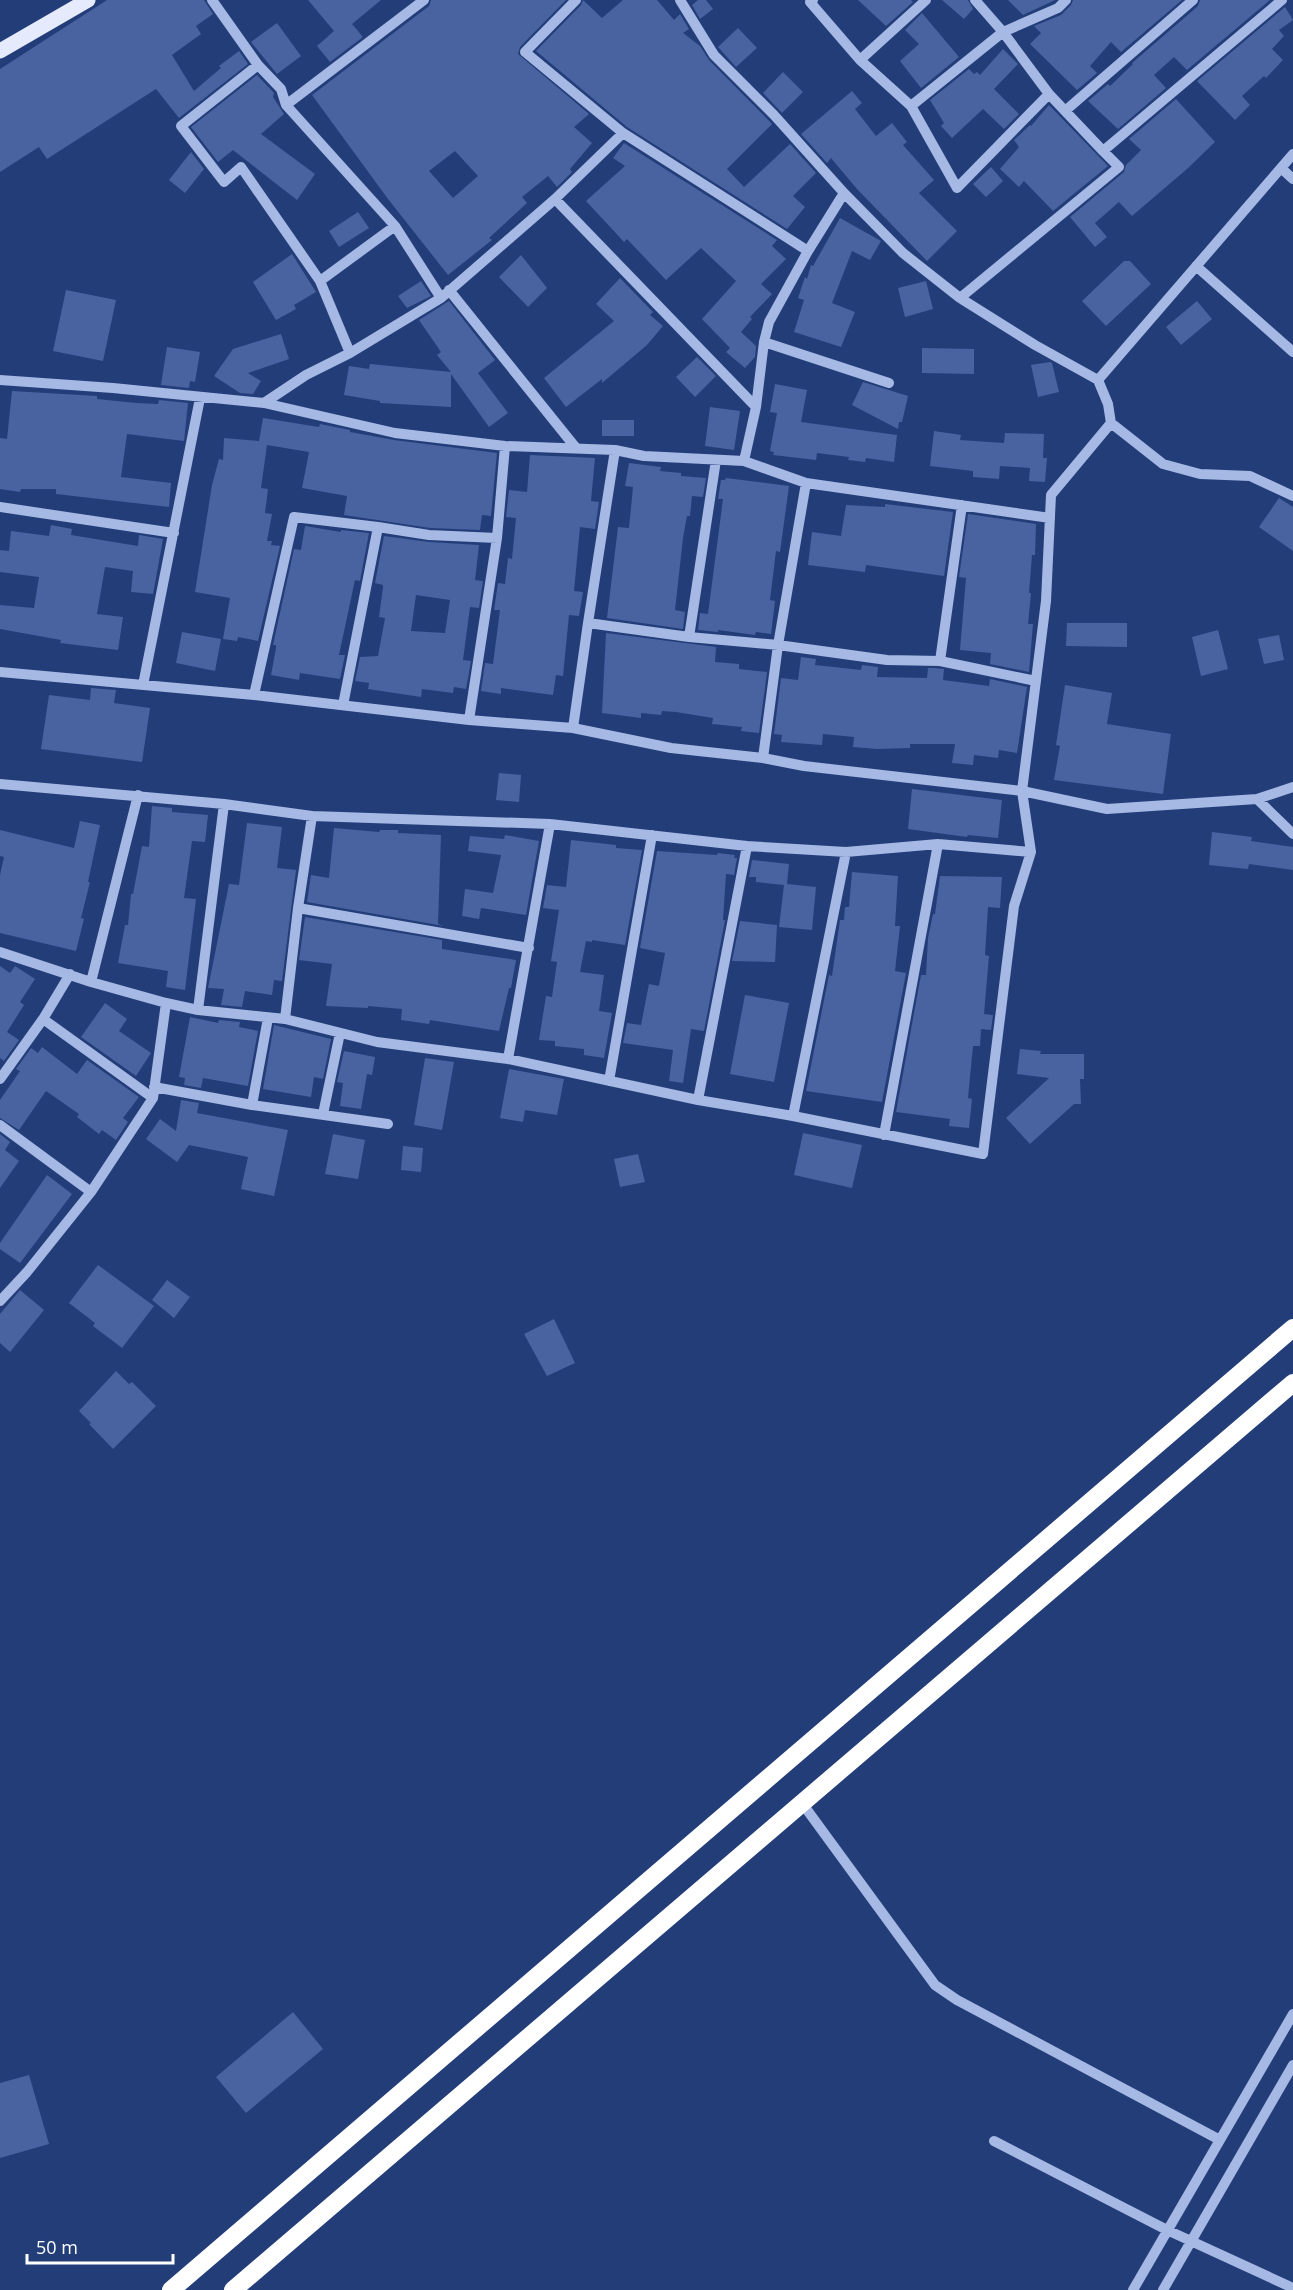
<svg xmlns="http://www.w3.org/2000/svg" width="1293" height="2290" font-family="'Open Sans',sans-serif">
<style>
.building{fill:#4863a0;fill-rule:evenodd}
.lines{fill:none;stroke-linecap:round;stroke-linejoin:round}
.minor{stroke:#a5b9e4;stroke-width:10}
.major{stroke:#e5ebfc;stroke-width:15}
.highway{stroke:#fff;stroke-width:18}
</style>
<rect width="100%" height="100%" fill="#233d79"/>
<!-- building -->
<path class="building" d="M107,0H204L213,14L196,26L201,34L172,55L194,91L221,68L219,66L239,51L248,64L179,118L156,89L47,159L39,147L0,172V69Z
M308,0H381L352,24L363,37L330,62L317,46L334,31Z
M431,0H566L520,47L518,54L589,114L574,127L592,143L570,169L572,172L557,187L548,176L522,197L527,203L489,238L492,240L448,275L388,199L312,95L429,6ZM455,151L478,176L453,198L429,171Z
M583,0L602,18L623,0H657L674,20L680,14L689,29L683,33L700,46L709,60L772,124L727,169L744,187L790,144L816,173L793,196L805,207L787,229L627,127L536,51L581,5Z
M698,0H706L713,9L700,19L692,5Z
M858,0H911L913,2L886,26Z
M942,0H968L973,9L964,19Z
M1008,0H1055L1023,15Z
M1073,0H1182L1121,52L1111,42L1090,66L1097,73L1077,90L1030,44L1041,33L1034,26L1061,15L1071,5Z
M1200,0H1270L1187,70L1174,57L1154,75L1166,88L1118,129L1088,101L1108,84L1110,86L1133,64L1132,63L1198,6Z
M1285,7L1293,20L1279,30L1284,36L1272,49L1283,60L1266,78L1264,76L1242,96L1250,105L1235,120L1197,81Z
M922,13L959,57L921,88L900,61L919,44L905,30Z
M277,23L301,56L277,74L251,42Z
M738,28L757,48L736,67L718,47Z
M1003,49L1018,64L994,89L1019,114L1004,129L983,109L952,138L941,126L944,123L930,100L969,69L974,74L977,72L980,75Z
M783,72L803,92L782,113L763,93Z
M257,75L274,93L273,97L284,114L261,134L315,174L297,200L233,150L218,162L191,127Z
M852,91L862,103L855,109L876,136L892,123L907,142L903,145L934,180L919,193L957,231L927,261L857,189L831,158L827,163L801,134Z
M1176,99L1215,142L1187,169L1132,216L1119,202L1095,223L1107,237L1095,247L1070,217L1124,172L1126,165L1141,150L1129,139Z
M1049,105L1108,166L1053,211L1024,181L1019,187L1000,169L1019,147L1014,140L1030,125L1031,126Z
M624,143L777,240L772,246L786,259L761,284L772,294L750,317L752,319L741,332L756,346L755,357L745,368L726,352L730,348L702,319L736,281L701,248L666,280L627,239L624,242L586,201L625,166L613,158Z
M191,152L204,169L185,193L169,180Z
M991,167L1003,181L986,197L973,184Z
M358,212L369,228L339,247L329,231Z
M840,218L881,241L870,260L852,251L832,303L855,312L841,347L794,332L804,300L798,298L805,277L807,279L811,265L813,266Z
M292,254L316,292L294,305L296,309L276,320L253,282Z
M521,255L547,288L528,307L499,277Z
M1124,261H1130L1151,284L1106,326L1082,301Z
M620,278L653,312L650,315L663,326L647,345L602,383V379L566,407L544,378L614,321L596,304Z
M421,281L431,296L407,308L398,296Z
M926,281L933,309L905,317L898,288Z
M66,290L116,300L103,361L53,351Z
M449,301L495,360L478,373L508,413L489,427L451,374V407L380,403V401L344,395L349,366L369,369L370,364L451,372L437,355L441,352L419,320Z
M1197,301L1212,319L1181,345L1166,327Z
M281,334L289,359L248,373L261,381L253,394L240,393L214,376L233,349Z
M167,347L200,352L195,382L190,381L189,388L161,385Z
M922,348L974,349V374L922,373Z
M697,357L716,376L695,397L676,377Z
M1050,362L1052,363L1059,392L1038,397L1031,365Z
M863,382L908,396L902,422H899L898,429L852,405Z
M775,384L807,390L801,422L897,435L894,462L866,458L865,462L848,460L849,457L817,453L816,460L773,455L774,452L770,451L777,413L770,412Z
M12,391L97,396V399L136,403L158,404L159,400L188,403L184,441L127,434L121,477L171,483L169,507L56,494V489H21L20,492L0,489V438L7,439Z
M710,407L740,411L734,450L705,446Z
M263,418L319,427L320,424L350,430V432L394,440L497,453L491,516L482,515L480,530L430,528L344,515L347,496L302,488L309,452L267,445L261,488L268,489L265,513L272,514L267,541H272L271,545L280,546L258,641L238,637L237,641L223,639L230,598L195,592L212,485L219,459L223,460L224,438L259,441Z
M602,420H634V436H602Z
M934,431L961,435L960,440L1004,443L1005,433L1044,434L1043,458H1047L1045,482L1029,481L1030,468L1000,466L999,479L973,477V471L930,466Z
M530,455L595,458L591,501L599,502L595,529L580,527L574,591L583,592L579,616L569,615L563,676L556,675L553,695L501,688V694L481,691L485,663L493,664L500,610H494L498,583L505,584L508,558L512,559L516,518L506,517L509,490L527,492Z
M629,463L661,467L660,471L681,473V476L706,478L703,497L692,496L690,516H687L683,538L675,610L685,612L683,629L607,618L618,527L629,528L633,487L625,486Z
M726,478L789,486L780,552L776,551L770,600L775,601L771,634L756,632L755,635L718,630V632L698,630L700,613L708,614L723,499H718L721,480H725Z
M1279,498L1293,507V551L1259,527Z
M885,504L953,512L944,576L866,565L865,572L808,565L812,532L841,536L846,505L885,507Z
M968,514L1036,524L1035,555H1032L1029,593H1031L1028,624H1033L1029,672L990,664L991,653L960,650L966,578L959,577Z
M51,525L72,529L71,535L138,546L139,535L163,539L153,594L131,592L133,571L105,567L97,614L123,617L118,650L60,643L61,640L0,629V605L34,608L39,577L0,572V550L9,551L11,531L49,536Z
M305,526L341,532V530L369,533L360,581L355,580L339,655H345L340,679L300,673L299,680L271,675L276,648V645H273L294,549L301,550Z
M384,536L429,542L479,545L475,580L483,581L479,608L470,607L463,660L471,661L466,689L454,687L453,693L422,689L421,697L368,689L369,683L355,681L360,657L378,656L385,618L379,617L383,587V585L375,583ZM416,595L450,600L445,633L411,631Z
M1067,623H1127V647L1066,646Z
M1218,630L1228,669L1201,676L1192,637Z
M182,632L221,639L215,671L176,663Z
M606,633L716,647L715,662L739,664V669L767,672L759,733L741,731L742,727L712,724L713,718L676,712L662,711L661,715L641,713V718L602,713Z
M1279,635L1284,660L1264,664L1258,639Z
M801,657L816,659L815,665L861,670L862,665L878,667L877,677L927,678L928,668H934L944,669L943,680L989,686L990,679L1027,687L1017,753L999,750L998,758L974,755L973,765L952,763L955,744H910V748L877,749L853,747L854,737L823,734L822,745L781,742L782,735L774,734L781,678L798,680Z
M1065,685L1112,693L1107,724L1171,734L1163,794L1054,780L1060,746L1056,745Z
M91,688L116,690L114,703L150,708L142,762L41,749L49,695L90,700Z
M499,773L521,775L519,802L496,800Z
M912,789L1002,800L998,838L968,835L967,837L908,829Z
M152,806L172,808V812L208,815L205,842L192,841L184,898L196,899L185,990L166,987L168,971L118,963L125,925H128L131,894H133L142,846L149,847Z
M80,821L100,825L88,882H90L81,918L84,919L76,951L0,933V875L4,857L0,856V830L74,848Z
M247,823L282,827L277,868L296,870L282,981L274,980L272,995L245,991L242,1007L221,1005L224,989L208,988L229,884L239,885Z
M334,828L379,832L380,830H398V833L441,835L438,924L444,926L307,902L311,875L329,878Z
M1212,832L1252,837L1251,841L1293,847V870L1249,864L1248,869L1209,865Z
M505,835L539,841L526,915L481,908L479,919L462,916L465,889L493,893L501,855L468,851L470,836L504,839Z
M571,840L616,845V848L642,850L625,945L592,940V942L586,941L580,972L604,975L599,1011L612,1013L604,1058L584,1055V1049L555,1046V1041L539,1040L546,996L552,997L557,962L551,961L559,910L543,908L547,885L566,887Z
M657,851L717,855L718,853L735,855L734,858H737L734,875L726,874L723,920H725L704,1031L691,1029L683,1083L669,1081L673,1050L623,1043L627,1023L641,1025L649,984L659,986L665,953L640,948Z
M752,860L789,864L787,884L816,887L812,930L779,927L784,885L756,882V877H749Z
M852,872L898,876L895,926H900L895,971L906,973L882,1102L806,1091L829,975L832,976L840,920H844L845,907H849Z
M940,876L1002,877L1000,908L988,907L985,955L989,956L984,1014L993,1015L991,1030L981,1029L980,1046H973L968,1098L972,1099L969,1128L949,1126L950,1119L896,1112L921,975H926L928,938L933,914H935Z
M305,917L442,940V949L516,960L511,988H509L499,1031L430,1020L429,1024L401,1020L402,1009L368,1006V1008L326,1006L332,964L299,960Z
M740,921L777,925L775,962L732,961Z
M0,966L10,973L15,966L35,979L20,1002L24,1005L7,1032L19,1040L4,1061L0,1058Z
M745,995L789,1003L774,1082L730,1074Z
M105,1003L127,1019L119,1031L151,1053L136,1076L81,1037Z
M190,1017L218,1023L219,1020L240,1022L239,1027L258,1031L248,1086L203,1078L201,1088L184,1085L185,1078L179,1077Z
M274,1025L331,1039L323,1079L314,1077L311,1097L263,1089Z
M42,1047L77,1074L87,1060L139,1097L123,1118L128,1122L116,1140L102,1130L99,1134L77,1117L79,1114L46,1091L19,1130L0,1118V1100L20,1071L16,1069L31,1048L38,1053Z
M1020,1049L1041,1051L1040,1054H1084V1079H1080L1081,1104H1074L1030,1144L1006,1118L1049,1078L1017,1074Z
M344,1051L375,1057L372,1075L367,1074L361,1109L340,1106L343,1083L337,1082Z
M425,1058L454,1062L442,1130L414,1125Z
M509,1069L564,1079L557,1115L525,1110L523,1122L500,1118Z
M181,1100L199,1103L197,1113L288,1130L274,1196L241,1189L248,1157L189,1145L177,1162L146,1139L160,1119L176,1131Z
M803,1133L862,1145L852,1188L794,1175Z
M0,1134L10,1142L5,1150L19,1161L0,1188Z
M333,1134L365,1140L358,1179L325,1174Z
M403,1146L423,1148L421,1172L401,1170Z
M638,1154L645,1182L620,1187L614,1159Z
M47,1175L72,1194L20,1263L0,1249V1243Z
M98,1265L154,1306L122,1348L93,1326L95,1323L69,1303Z
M167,1280L190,1297L174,1318L152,1300Z
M20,1290L44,1310L10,1352L0,1343V1314Z
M554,1319L575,1363L547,1376L524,1334Z
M116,1371L129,1384L132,1382L156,1406L113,1449L89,1424L91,1423L79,1411Z
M293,2012L323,2049L246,2113L216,2077Z
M29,2075L49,2144L0,2158V2083Z"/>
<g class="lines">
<!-- minor -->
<path class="minor" d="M212,0L258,65L281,89L286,105
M424,0L286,105L395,226L441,298
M576,0L525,52L623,133
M813,0L810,2L860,60L911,106L1003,32L975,0
M1066,0L1058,8L1003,32L1049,94L1103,151L1282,0
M860,60L926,0
M258,65L181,126L224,182L241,167L320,281L395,226
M911,106L957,188L1049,94
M1065,111L1193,0
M1281,168L1293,179
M555,199L756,407
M1196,266L1293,352
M320,281L350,353
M449,290L576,448
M960,298L1119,167L1103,151
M764,342L889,383
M0,380L113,388L264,403L395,433L505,446L615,450L644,456L744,461L806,483L1050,518
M1098,380L1293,154
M264,403L306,375L350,353L441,298L555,199L623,133L808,251
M1111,423L1163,464L1200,474L1250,476L1293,496
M744,461L756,407L764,342L769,322L808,251L844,193
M0,507L174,533
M378,527L429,535L497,538
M588,623L615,450
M689,637L778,645L887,660L940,661L1036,681
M940,661L962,505
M0,672L254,695L469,720L573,728L671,748L763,758L804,766L1022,791L1107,809L1257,799L1293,787
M143,685L200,398
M254,695L294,517L378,527L343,705
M469,720L497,538L505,446
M573,728L588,623L689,637L716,460
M763,758L778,645L806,483
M0,784L224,804L312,816L550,824L747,846L846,852L938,844L1031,852
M1257,799L1293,834
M312,816L298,908L529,948
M0,952L91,982L166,1003L198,1010L285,1019L377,1042L508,1059L698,1100L793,1116L983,1154L1014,906L1031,852L1022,791L1046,601L1051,495L1111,423L1108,404L1098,380L1035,345L960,298L903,253L844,193L774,115L714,55L680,0
M91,982L138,795
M198,1010L224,804
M43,1019L153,1098
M285,1019L298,908
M508,1059L550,824
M0,1079L43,1019L70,974
M609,1081L652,835
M154,1087L252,1105L388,1124
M698,1100L747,846
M252,1105L268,1018
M323,1114L340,1033
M793,1116L846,852
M0,1125L91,1192
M884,1135L938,844
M0,1301L27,1272L91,1192L153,1098L166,1003
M802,1803L935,1985L957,2000L1220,2140
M994,2141L1167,2230L1293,2288
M1133,2290L1293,2014
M1163,2290L1293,2065"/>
<!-- major -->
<path class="major" d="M0,51L88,0"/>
<!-- highway -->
<path class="highway" d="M171,2290L1293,1328
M233,2290L1293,1383"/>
</g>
<!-- scale -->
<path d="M27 2254v9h146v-9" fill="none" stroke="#ffffff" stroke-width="3"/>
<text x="36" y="2254" font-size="18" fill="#ffffff" stroke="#233d79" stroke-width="4.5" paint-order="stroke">50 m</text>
</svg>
